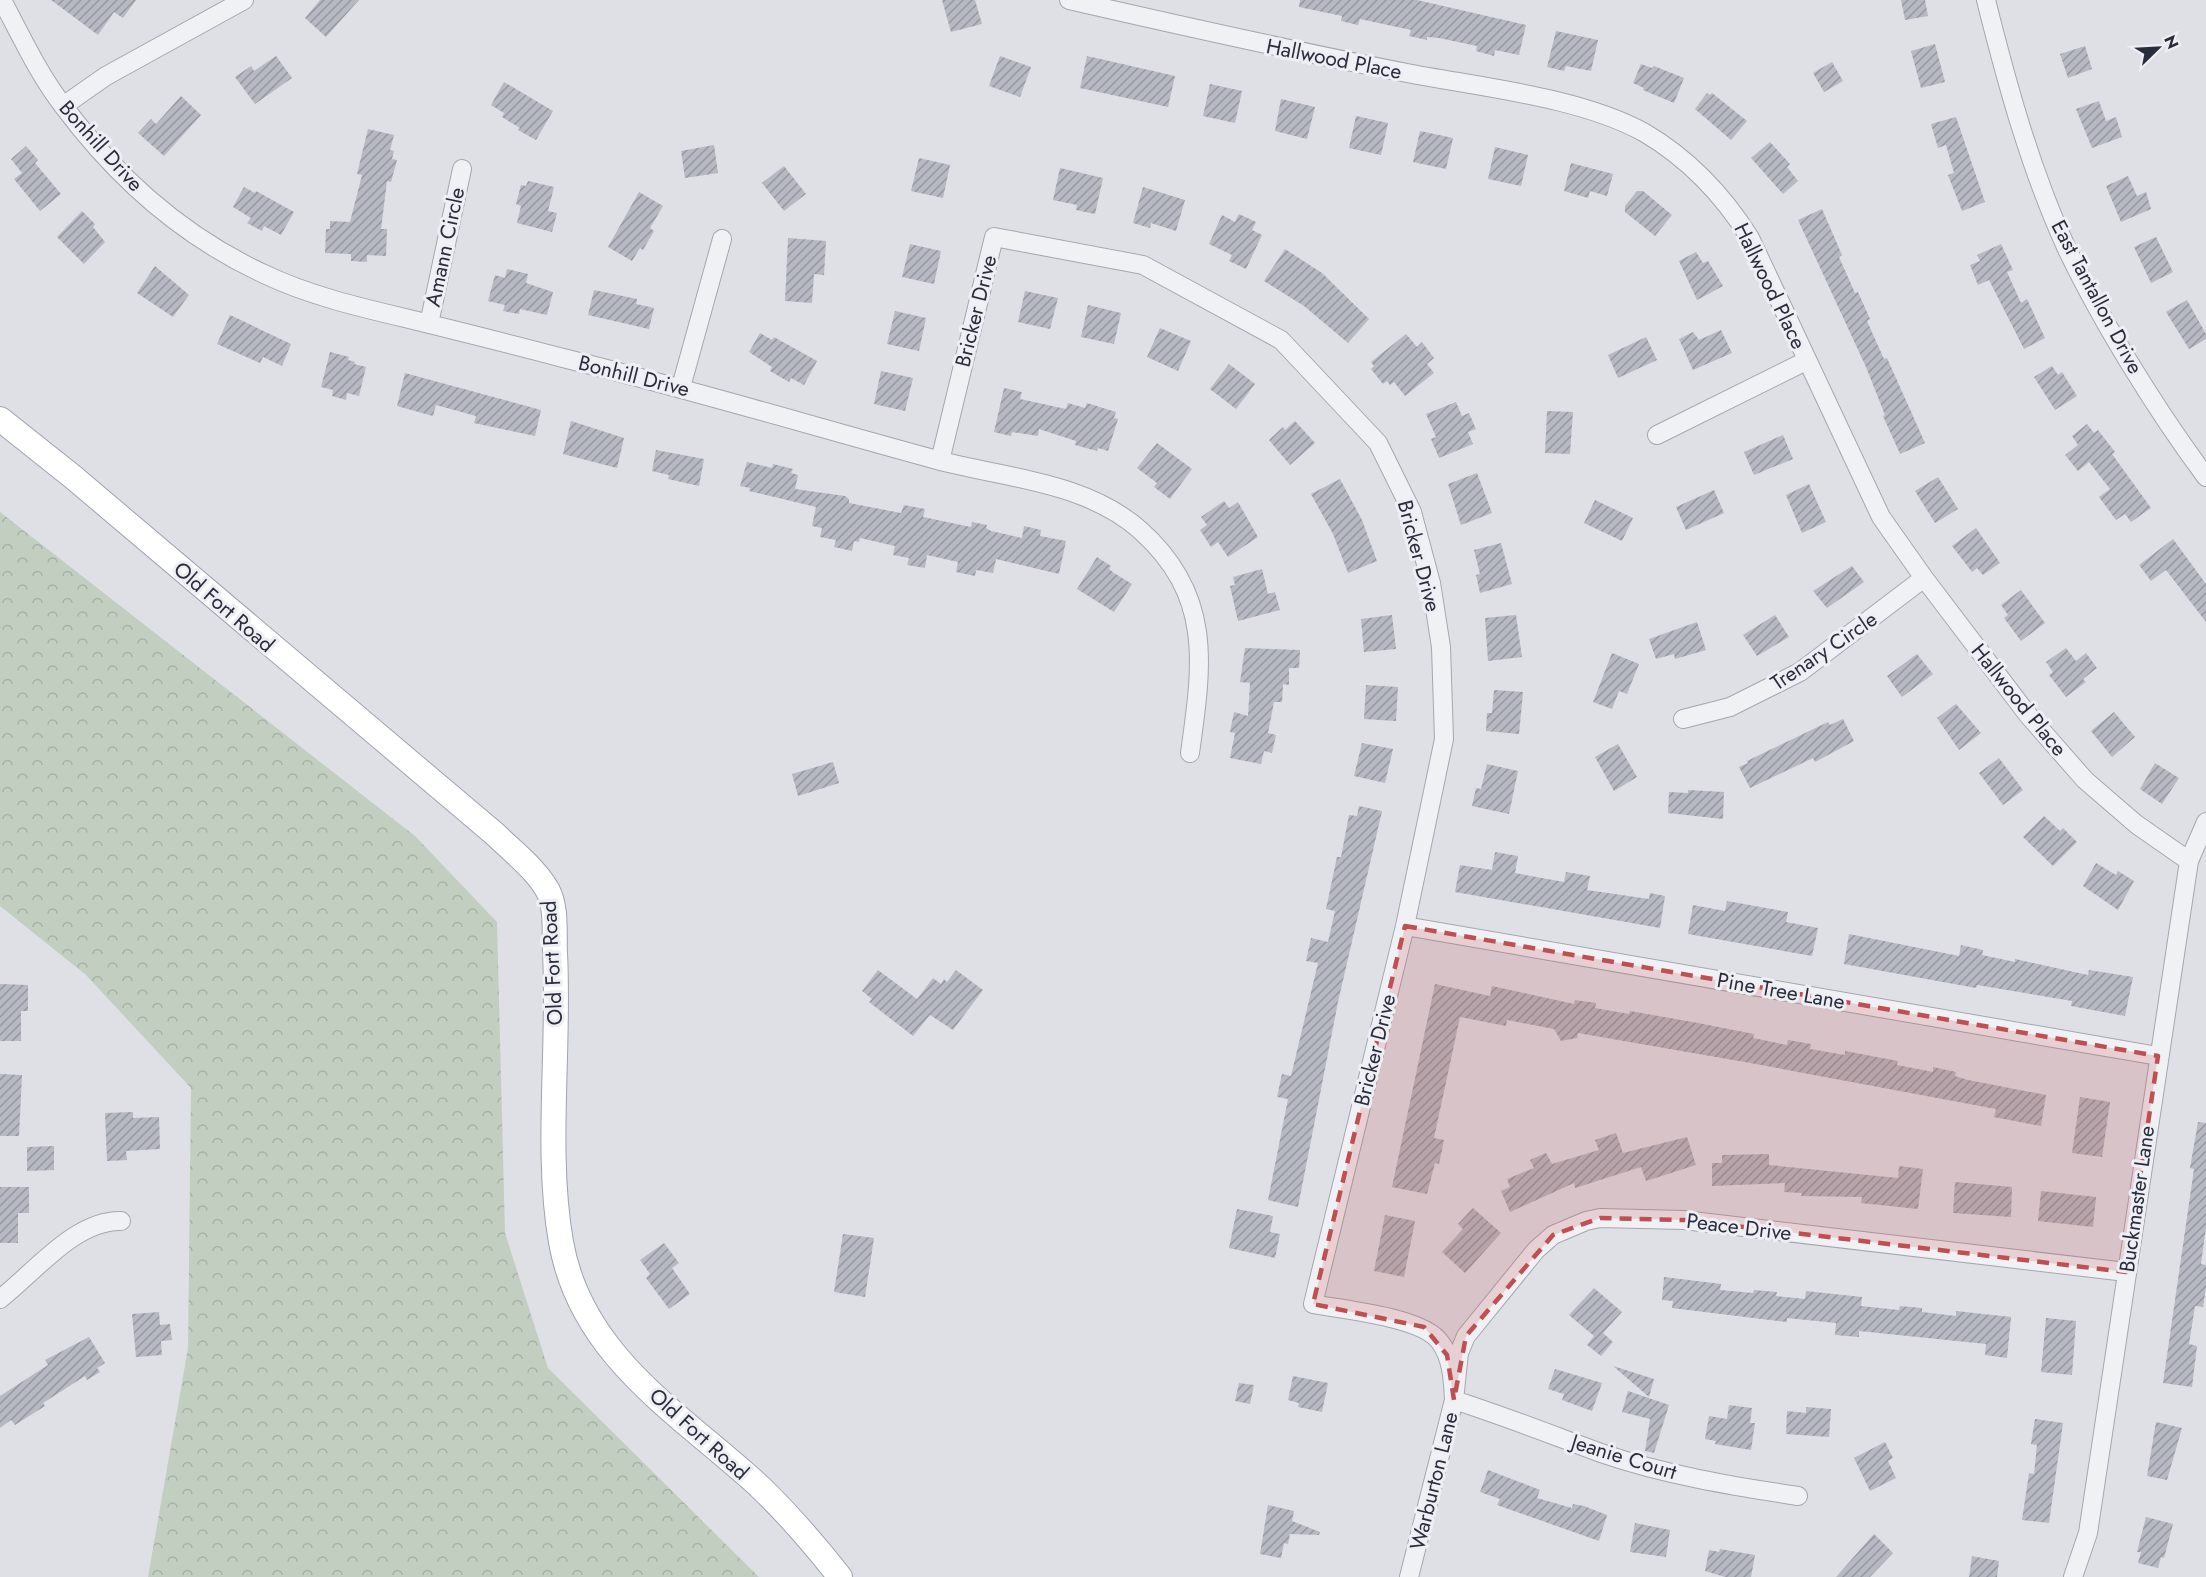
<svg xmlns="http://www.w3.org/2000/svg" width="2206" height="1577" font-family="Jost,sans-serif">
<style>
.forest{fill:url(#forest-crowns)}
.building{fill:url(#building-hatch)}
.lines{fill:none;stroke-linecap:round;stroke-linejoin:round}
.minor-casing{stroke:#a4a7af;stroke-width:20}
.major-casing{stroke:#9fa3b0;stroke-width:26}
.minor{stroke:#f0f1f5;stroke-width:18}
.major{stroke:#fff;stroke-width:24}
.marked{fill:#bf4f51;fill-opacity:0.2;stroke:#bf4f51;stroke-width:4.5;stroke-dasharray:12 8;stroke-linejoin:round}
.labels{text-anchor:middle;dominant-baseline:central;stroke-width:6;stroke-linejoin:round;paint-order:stroke}
.street-label{font-size:21px;fill:#292d3b;stroke:#edeff4}
</style>
<defs>
<pattern id="forest-crowns" width="20" height="18" patternUnits="userSpaceOnUse" patternTransform="scale(1.5)"><rect width="20" height="18" fill="#c2cfc0"/><path d="M2 6a3 3 0 1 1 6 0M12 15a3 3 0 1 1 6 0" fill="none" stroke="#a7b2a6"/></pattern>
<pattern id="building-hatch" width="6" height="6" patternUnits="userSpaceOnUse" patternTransform="scale(1.5)"><rect width="6" height="6" fill="#b6b9c2"/><path d="M-1 1l2-2M0 6l6-6M5 7l2-2" fill="none" stroke="#94979f"/></pattern>
</defs>
<rect width="100%" height="100%" fill="#dee0e6"/>
<!-- forest -->
<path class="forest" d="M0,512L415,836L497,922L505,1233L548,1368L759,1577H148L188,1348L191,1088L86,975L0,906Z"/>
<!-- building -->
<path class="building" d="M51,0H136L123,18L114,12L98,35Z
M320,0H359L326,37L305,18Z
M942,0H975L982,24L951,32Z
M1300,0H1417L1526,25L1519,55L1495,50L1494,56L1476,51L1477,46L1439,38L1427,37V40L1409,36L1411,30L1360,19L1358,25L1341,21L1342,16L1299,7Z
M1901,0H1925L1928,16L1905,20Z
M1556,31L1598,40L1591,71L1566,66L1564,71L1547,67Z
M1935,44L1945,82L1921,88L1911,51Z
M2085,46L2092,69L2068,78L2060,54Z
M276,56L292,78L255,104L235,77L251,66L254,71Z
M1000,56L1031,67L1020,97L989,86Z
M1087,56L1175,76L1168,107L1080,88Z
M1832,62L1843,81L1824,92L1813,73Z
M1641,64L1652,68L1654,66L1684,78L1674,103L1643,90L1644,88L1633,83Z
M504,82L553,111L536,140L518,130L520,128L502,117L504,113L491,105Z
M1210,84L1242,91L1235,123L1203,116Z
M1707,93L1710,95L1712,93L1747,121L1731,140L1695,109Z
M181,96L201,115L164,156L138,133L151,119L156,124Z
M1281,99L1315,107L1307,139L1275,131Z
M2099,101L2106,121L2116,117L2122,137L2092,148L2076,109Z
M1356,116L1388,123L1381,155L1349,148Z
M1956,117L1985,202L1962,211L1948,175L1954,173L1946,145L1938,148L1931,124Z
M368,129L394,135L390,150L394,151L392,159L397,160L391,182L387,181L381,229H387L386,256L367,255V262L351,261V254L325,253L326,229H330V221L350,222L362,175L357,174Z
M1420,131L1453,138L1446,169L1413,162Z
M1770,142L1790,164L1787,167L1798,181L1783,194L1751,158Z
M714,145L718,173L685,178L681,151Z
M26,146L38,160L35,163L61,194L40,211L14,179L22,173L11,159Z
M1495,147L1528,155L1521,186L1488,179Z
M919,158L950,165L943,198L911,191Z
M1571,163L1613,174L1607,196L1590,191L1588,198L1564,191Z
M784,166L806,194L784,211L762,183Z
M1060,168L1103,178L1095,214L1076,210L1077,205L1053,200Z
M2128,176L2137,196L2146,192L2151,209L2121,222L2106,186Z
M528,181L554,187L548,211L557,213L552,232L517,223L521,206L516,204L521,185L526,186Z
M244,187L255,193L256,191L294,212L281,235L264,226L262,231L247,223L251,218L233,207Z
M1143,187L1185,200L1176,231L1151,223L1150,228L1133,223Z
M1637,191H1643L1672,215L1655,236L1625,212V206Z
M639,192L663,206L650,228L654,231L643,250L640,248L632,261L608,247Z
M1822,209L1842,255L1839,257L1855,293L1858,292L1870,319L1867,321L1884,359L1887,358L1925,443L1900,454L1883,416L1885,415L1866,367L1798,220Z
M82,211L95,224L93,227L105,242L84,264L57,237Z
M1239,214L1256,222L1252,230L1262,235L1246,269L1229,261L1232,255L1209,244L1222,215L1235,222Z
M2156,237L2173,272L2151,283L2134,247Z
M788,238L826,241L824,275L814,274L812,303L785,301Z
M910,244L941,251L934,284L902,277Z
M2001,244L2013,270L2007,272L2021,303L2027,299L2045,338L2024,349L1989,280L1978,285L1970,265L1980,261L1977,255Z
M1285,249L1322,273L1369,319L1348,343L1304,306L1264,281Z
M1696,252L1703,263L1708,261L1723,286L1697,300L1679,261Z
M155,266L189,295L173,317L137,293Z
M507,269L528,274L526,283L553,292L547,315L520,309L519,314L503,311L505,305L488,301L495,275L505,278Z
M594,290L637,299L636,304L654,308L649,329L588,315Z
M1025,291L1058,298L1050,329L1018,322Z
M2187,300L2206,334V339L2189,349L2166,312Z
M1088,305L1121,313L1114,344L1081,337Z
M895,311L926,318L919,351L887,344Z
M230,315L291,344L282,366L263,357L260,363L217,344Z
M1160,328L1191,341L1178,371L1147,357Z
M1721,330L1732,353L1693,370L1679,339L1693,332L1699,340Z
M760,333L772,340L774,337L817,361L804,385L791,378L789,382L770,371L772,367L749,352Z
M1406,334L1417,347L1422,342L1434,358L1427,364L1434,373L1405,396L1394,382L1390,385L1387,381L1383,384L1371,369L1374,366L1371,362Z
M1646,337L1657,360L1618,378L1608,355Z
M330,352L349,357L348,360L355,362L354,364L366,367L359,396L347,393L346,400L332,396L333,390L321,387Z
M1229,364L1255,384L1236,409L1210,389Z
M2052,366L2058,375L2062,372L2077,396L2055,410L2034,377Z
M881,371L913,378L905,411L874,404Z
M405,373L541,410L535,436L474,423L476,416L436,405L433,416L397,406Z
M1004,388L1022,392L1020,399L1066,409L1068,403L1085,408L1087,403L1116,412L1114,418L1118,419L1108,451L1098,448L1097,451L1075,445L1076,441L1039,429L1038,436L1012,432L1011,436L994,432Z
M1456,402L1462,416L1469,413L1476,429L1468,432L1473,444L1439,458L1431,439L1436,437L1426,414Z
M1547,411L1573,412L1570,454L1545,453Z
M571,421L624,438L617,468L563,454Z
M1295,421L1315,443L1290,465L1269,440L1283,427L1285,430Z
M2087,424L2094,433L2098,430L2115,452L2112,454L2151,508L2131,522L2125,514L2116,520L2099,497L2110,489L2089,462L2078,471L2065,455L2078,445L2072,436Z
M1783,435L1793,459L1754,475L1744,452Z
M1157,443L1192,469L1170,499L1154,487L1157,483L1137,468Z
M656,450L704,459L699,486L668,479L669,475L652,471Z
M747,462L772,468L773,464L793,469L791,473L798,475L795,489L845,496L849,499V503L901,513L904,505L925,509L923,517L971,527L972,522L987,525L986,528L991,531L1022,538L1024,526L1041,530L1040,536L1066,541L1059,574L996,559L993,573L976,570L975,576L956,572L958,562L927,555L925,568L907,565L909,558L893,555L895,546L860,538L859,542L854,541L852,551L834,547L836,540L820,537L822,528L812,526L816,507L749,491L750,488L740,486Z
M1477,473L1492,513L1461,525L1448,484Z
M1938,477L1958,509L1935,523L1915,491Z
M1340,479L1362,520L1377,561L1348,573L1333,534L1311,494Z
M1809,484L1826,522L1802,533L1786,495Z
M1714,490L1724,513L1686,530L1676,507Z
M1595,500L1633,518L1622,541L1584,523Z
M1224,501L1229,508L1238,502L1258,537L1228,557L1218,542L1211,547L1200,530L1207,525L1201,517Z
M1976,528L2000,563L1983,575L1977,568L1972,572L1952,546Z
M2173,539L2206,584V622L2166,570L2151,581L2139,565Z
M1501,543L1512,584L1480,593L1476,575L1480,574L1474,550Z
M1097,557L1111,566L1109,569L1114,573L1132,584L1114,612L1077,589Z
M1852,566L1864,582L1827,608L1813,591Z
M1262,569L1268,594L1275,592L1280,610L1238,621L1230,586L1235,585L1233,577Z
M2021,590L2045,623L2021,641L2004,618L2008,615L2001,605Z
M1392,615L1396,649L1364,652L1361,619Z
M1516,615L1522,657L1488,661L1485,618Z
M1775,615L1789,637L1757,656L1743,635Z
M1697,622L1706,650L1675,659L1674,654L1656,659L1649,639Z
M1245,648L1300,650L1299,668H1289V685L1283,684L1282,702H1274L1268,733L1276,735L1272,753L1264,751L1261,764L1230,758L1235,733L1230,732L1234,712L1248,716L1250,683L1240,682Z
M2066,648L2076,661L2086,653L2097,668L2083,679L2086,682L2066,697L2049,675L2053,672L2046,662Z
M1612,653L1639,664L1627,694L1619,691L1612,709L1593,702Z
M1917,654L1933,674L1902,697L1887,676Z
M1366,685L1398,687L1396,721L1364,719Z
M1494,690L1523,692L1519,734L1486,731L1487,713H1492Z
M1956,704L1981,733L1959,750L1937,718Z
M2114,712L2135,737L2112,757L2091,731Z
M1843,719L1854,741L1815,762L1813,758L1750,788L1739,767L1748,763L1747,761L1828,722L1830,725Z
M1362,743L1393,749L1385,783L1354,776Z
M1618,744L1637,777L1614,791L1595,757Z
M1999,758L2023,790L2003,805L1979,773Z
M833,762L839,783L798,796L792,774Z
M2155,763L2179,778L2162,804L2140,789Z
M1487,764L1518,771L1509,814L1472,806L1476,788L1481,789Z
M1688,790L1724,792L1723,819L1668,813L1669,792L1688,793Z
M1359,806L1382,811L1338,1002L1298,1207L1268,1200L1288,1099L1277,1097L1282,1074L1291,1076L1318,963L1306,961L1311,938L1328,942L1335,911L1326,909L1337,857H1341L1349,815L1357,816Z
M2044,816L2060,831L2063,828L2077,842L2053,866L2023,837Z
M1495,852L1518,856L1515,873L1564,882L1566,872L1590,876L1587,890L1649,899L1650,893L1665,896L1660,928L1455,892L1460,865L1492,870Z
M2096,863L2116,875L2118,871L2134,881L2118,910L2083,886Z
M1727,901L1788,912L1786,922L1818,928L1812,956L1688,934L1693,905L1725,911Z
M1849,934L1959,956L1961,945L1983,950L1982,955L2015,962V959L2088,975L2089,970L2133,977L2125,1016L2071,1006L2072,1001L1977,985L1976,988L1844,964Z
M878,970L917,999L933,978L941,984L944,979L947,982L956,970L983,990L953,1030L930,1015L913,1036L869,1002L872,999L862,991Z
M0,984L28,985V1011H21V1041H0Z
M1435,984L1490,996L1492,986L1574,1004L1575,1000L1596,1003L1595,1008L1629,1014L1630,1011L1698,1023L1754,1034L1753,1038L1787,1045L1788,1040L1811,1044L1810,1049L1845,1055V1051L1898,1061L1897,1065L1933,1072V1067L1956,1072L1955,1076L1968,1080L2046,1095L2041,1126L1994,1117L1996,1109L1756,1064L1578,1033L1577,1038L1561,1041L1554,1029L1507,1020L1506,1026L1460,1017L1434,1138L1444,1140L1439,1164L1435,1163L1427,1194L1392,1187Z
M0,1074L22,1075L19,1136H0Z
M2080,1097L2110,1102L2102,1157L2072,1153Z
M133,1112V1118L159,1117L160,1149L126,1151L127,1160L107,1161L105,1113Z
M2198,1122L2206,1123V1227L2201,1264L2206,1265V1288L2203,1307L2195,1306L2189,1344L2197,1346L2192,1387L2163,1383L2194,1169L2190,1168Z
M1616,1133L1623,1153L1687,1137L1696,1165L1646,1181L1641,1167L1575,1188L1574,1183L1510,1212L1501,1191L1510,1187L1507,1179L1534,1168L1530,1160L1546,1153L1552,1164L1599,1150L1595,1140Z
M54,1146V1170L27,1171V1147Z
M1769,1154V1165L1898,1178L1899,1166L1923,1169L1918,1209L1861,1203L1862,1197L1801,1196L1802,1193L1784,1192L1785,1183L1712,1186V1163H1722V1155Z
M1955,1182L2012,1187L2011,1217L1953,1213Z
M0,1187H29V1213H18V1243H0Z
M2041,1191L2096,1197L2093,1227L2038,1221Z
M1473,1208L1501,1233L1465,1273L1442,1252L1463,1229L1458,1224Z
M1237,1209L1273,1216L1270,1232L1280,1234L1275,1258L1229,1248Z
M1385,1215L1415,1221L1404,1277L1374,1271Z
M843,1234L874,1238L865,1297L834,1292Z
M664,1243L679,1263L672,1268L690,1294L669,1309L646,1278L650,1274L640,1260Z
M1664,1277L1721,1284L1720,1290L1753,1293L1754,1290L1777,1292L1776,1296L1805,1299L1806,1291L1862,1297L1861,1306L1899,1310L1900,1306L1922,1308V1312L1956,1316V1311L2011,1317L2007,1358L1985,1355L1986,1344L1859,1331V1337L1835,1335L1836,1323L1787,1318V1322L1672,1308L1673,1301L1662,1300Z
M1594,1288L1622,1312L1603,1333L1613,1342L1601,1356L1587,1345L1594,1336L1569,1315Z
M159,1312L160,1325L170,1324L172,1340L161,1341L162,1355L136,1357L132,1314Z
M2046,1318L2076,1321L2072,1375L2041,1372Z
M89,1337L105,1363L97,1368L100,1372L87,1380L85,1376L43,1403L45,1406L15,1425L11,1420L0,1428V1396L48,1365L45,1360Z
M1613,1366L1654,1379L1649,1397Z
M1555,1369L1602,1383L1592,1411L1562,1400L1564,1394L1548,1389Z
M1293,1376L1328,1383L1322,1412L1298,1407L1299,1403L1288,1400Z
M1239,1383L1254,1385L1250,1404L1235,1401Z
M1628,1391L1669,1405L1654,1453L1645,1451L1650,1419L1622,1412Z
M1729,1405L1752,1408L1750,1423H1755L1751,1450L1715,1444L1716,1441L1705,1439L1709,1416L1727,1419Z
M1806,1407L1831,1409L1829,1437L1786,1434L1787,1411L1806,1413Z
M2035,1419L2063,1423L2049,1523L2022,1520L2029,1473L2034,1474L2037,1445L2031,1444Z
M2156,1422L2182,1428L2167,1480L2147,1476Z
M1885,1442L1893,1458L1888,1461L1896,1478L1870,1491L1854,1458Z
M1488,1470L1540,1490L1537,1498L1572,1508L1573,1504L1584,1506L1607,1515L1599,1541L1497,1505L1500,1499L1480,1492Z
M1268,1505L1294,1511L1292,1521L1320,1532L1319,1535L1290,1534L1288,1544L1284,1543L1281,1558L1260,1554Z
M2146,1517L2173,1524L2164,1558L2161,1557L2158,1568L2138,1563L2141,1552H2137Z
M1635,1523L1670,1530L1666,1557L1630,1552Z
M1874,1534L1893,1553L1870,1577H1836Z
M1720,1549L1755,1555L1751,1577H1725L1705,1571L1709,1550L1719,1552Z
M1972,1556L1999,1561L1997,1577H1969Z"/>
<g class="lines">
<!-- minor casing -->
<g class="minor-casing">
<path id="minor" d="M2,0C21,36 39,75 64,107C117,178 184,237 264,274C308,295 358,307 405,318C458,331 510,344 563,358C689,389 812,426 937,460C1005,478 1086,482 1140,530C1214,596 1202,666 1190,753
M1069,0C1182,26 1294,51 1407,73C1479,87 1581,97 1645,133C1689,159 1723,195 1750,238L1881,517L1924,578L2028,715L2085,780L2136,824L2189,861
M1986,0C2007,84 2030,168 2066,247C2101,321 2157,411 2206,477
M63,106L106,76L244,0
M429,324L462,169
M681,387L722,239
M1657,435L1806,361
M940,461L994,237L1143,265L1281,340L1378,443L1412,512L1431,583L1441,647L1444,739L1405,926L1313,1304C1344,1310 1423,1317 1440,1342C1452,1358 1453,1380 1454,1400L1409,1577
M1683,719L1730,707L1800,672L1924,578
M1405,926L2158,1056
M0,1299C35,1272 75,1220 121,1221
M1798,1496C1732,1486 1665,1475 1601,1453C1552,1435 1504,1416 1454,1400L1459,1353L1466,1336L1536,1250L1553,1235L1586,1221L1600,1218L1684,1220L2126,1272
M2073,1577L2088,1533L2189,861L2206,822"/>
</g>
<!-- major casing -->
<g class="major-casing">
<path id="major" d="M0,419L73,477L496,835C513,852 536,869 548,891C557,908 554,934 555,953C560,1047 545,1152 561,1242C581,1357 681,1414 759,1486C788,1514 815,1545 840,1577"/>
</g>
<!-- minor -->
<use href="#minor" class="minor"/>
<!-- major -->
<use href="#major" class="major"/>
</g>
<!-- marked area -->
<path class="marked" d="M1405,926L2158,1056L2126,1272L1684,1220L1600,1218L1553,1235L1466,1336L1454,1400L1447,1355L1424,1327L1313,1304Z"/>
<g class="labels">
<!-- street labels -->
<g class="street-label">
<text transform="translate(1334 59) rotate(11)">Hallwood Place</text>
<text transform="translate(101 146) rotate(48)">Bonhill Drive</text>
<text transform="translate(445 247) rotate(-78)">Amann Circle</text>
<text transform="translate(1770 286) rotate(64)">Hallwood Place</text>
<text transform="translate(2097 297) rotate(62)">East Tantallon Drive</text>
<text transform="translate(976 311) rotate(-76)">Bricker Drive</text>
<text transform="translate(634 376) rotate(14)">Bonhill Drive</text>
<text transform="translate(1419 556) rotate(75)">Bricker Drive</text>
<text transform="translate(224 607) rotate(41)">Old Fort Road</text>
<text transform="translate(1824 651) rotate(-34)">Trenary Circle</text>
<text transform="translate(2019 700) rotate(51)">Hallwood Place</text>
<text transform="translate(552 963) rotate(-93)">Old Fort Road</text>
<text transform="translate(1781 991) rotate(10)">Pine Tree Lane</text>
<text transform="translate(1375 1050) rotate(-76)">Bricker Drive</text>
<text transform="translate(2137 1199) rotate(-82)">Buckmaster Lane</text>
<text transform="translate(1739 1227) rotate(7)">Peace Drive</text>
<text transform="translate(699 1434) rotate(42)">Old Fort Road</text>
<text transform="translate(1624 1457) rotate(17)">Jeanie Court</text>
<text transform="translate(1434 1481) rotate(-76)">Warburton Lane</text>
</g>
</g>
<!-- north arrow -->
<g transform="translate(2158 48) rotate(66)" stroke="#edeff4" stroke-width="4.5" paint-order="stroke">
<path d="M0-4.5L10 22L0 15L-10 22Z" fill="#292d3b"/>
<text y="-9" font-size="16" font-weight="bold" text-anchor="middle" fill="#292d3b">N</text>
</g>
</svg>
